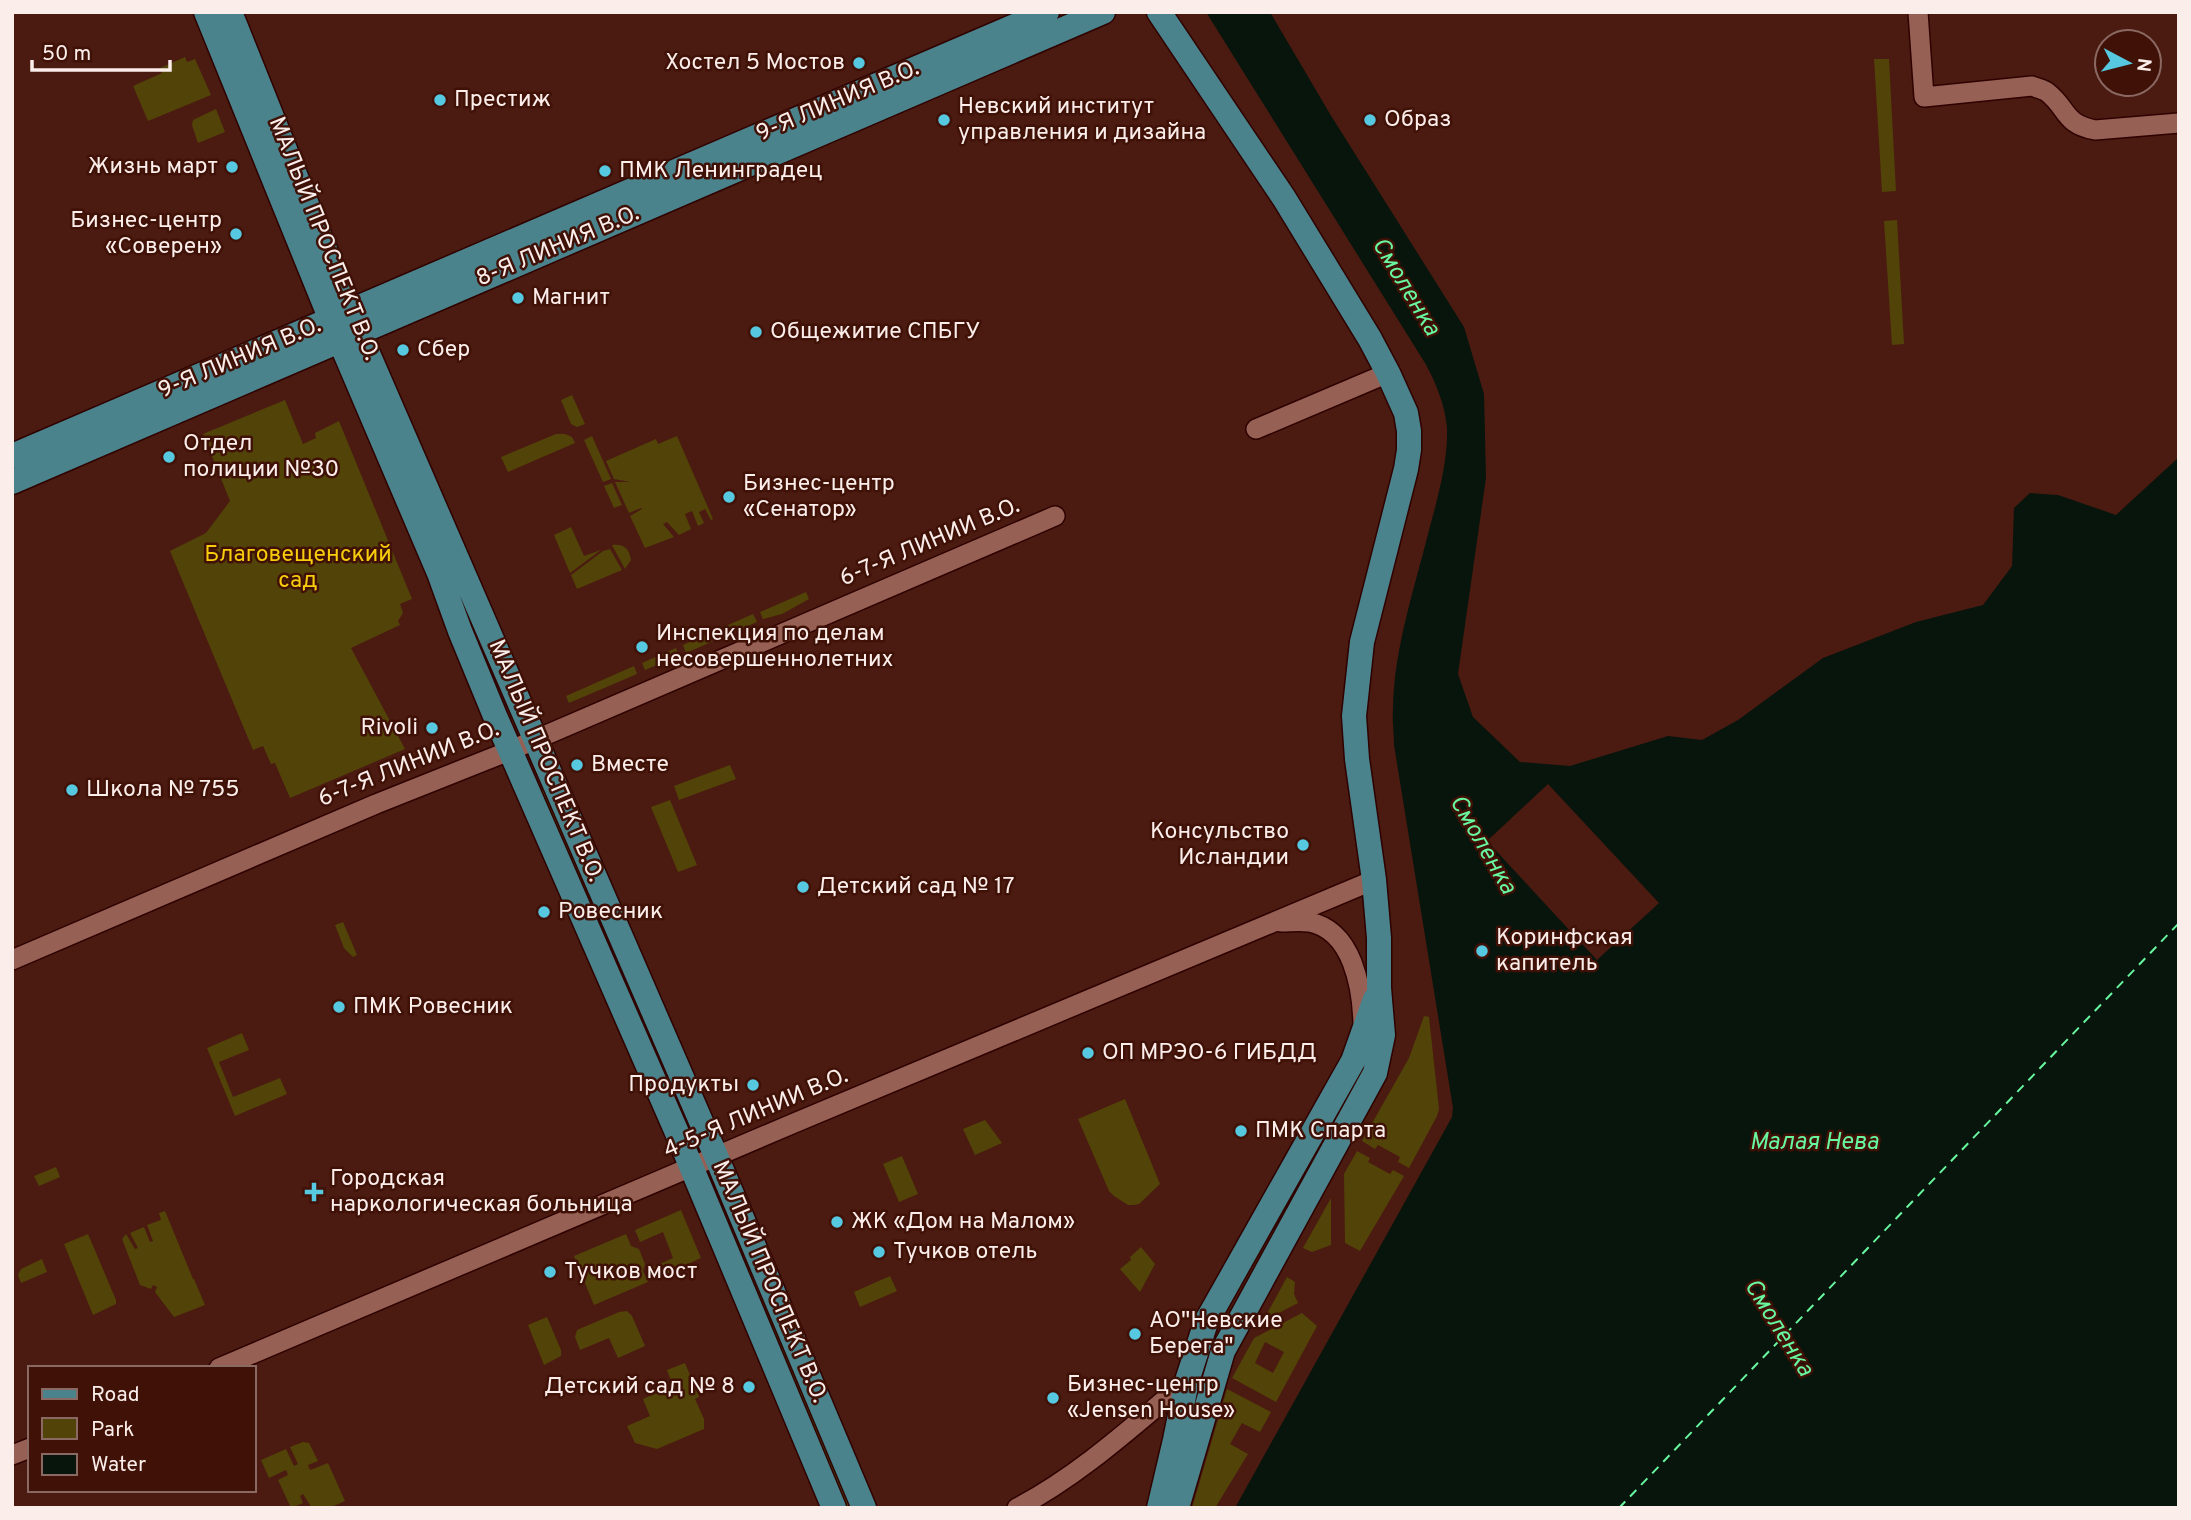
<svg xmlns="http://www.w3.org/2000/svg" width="2191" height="1520" font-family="Overpass,sans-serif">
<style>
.green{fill:#524308;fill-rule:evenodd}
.water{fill:#07150c}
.pier{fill:#4b1b11}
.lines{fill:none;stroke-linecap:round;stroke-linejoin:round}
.ferry{stroke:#68f69f;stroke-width:2;stroke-dasharray:9 7;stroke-linecap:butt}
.minor-casing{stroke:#2e0200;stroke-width:22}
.major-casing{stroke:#2e0200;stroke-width:27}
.minor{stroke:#976054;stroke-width:19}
.major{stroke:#4a838c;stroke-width:24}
.poi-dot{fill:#56c9e1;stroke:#3f1107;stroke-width:2.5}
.labels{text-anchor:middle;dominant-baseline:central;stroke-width:5;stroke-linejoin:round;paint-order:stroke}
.poi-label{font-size:23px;fill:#fbedea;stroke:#3f1107;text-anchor:start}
.street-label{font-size:23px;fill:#fbedea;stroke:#3f1107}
.park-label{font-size:23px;fill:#f7cc0c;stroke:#3f1107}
.water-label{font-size:24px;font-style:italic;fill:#68f69f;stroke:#3f1107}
</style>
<rect width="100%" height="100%" fill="#4b1b11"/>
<!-- green -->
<path class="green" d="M185,57L187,62L195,59L211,95L148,121L133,86L162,73L160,68Z
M1874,59H1889L1896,191L1882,192Z
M216,109L225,132L198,143L192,125L193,120Z
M1897,220L1904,344L1892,345L1884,221Z
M572,395L585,424L577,427L571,424L561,400Z
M285,400L303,444L316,438L315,433L339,421L412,599L400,604L403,613L398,621L400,625L351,648L405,749L290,798L275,763L271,764L263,746L253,750L170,551L206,533L230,501L203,434Z
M556,434H565L572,437L575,443L508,472L501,457Z
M592,436L611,479L603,482L584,440Z
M677,436L713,519L711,520L705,509L699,512L704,523L698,526L692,511L685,514L691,529L679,535L667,522L663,524L674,537L645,548L630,516L642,509L641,508L629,513L615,482H630L614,479L606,461L656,439L658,444Z
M612,483L622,505L614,508L604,486Z
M571,527L584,556L601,550L570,573L554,535Z
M612,545C624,544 629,548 631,560L625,569Z
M610,549L622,570L577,589L571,575L603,551Z
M806,592L809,599L782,614L763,619L760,612Z
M753,614L757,622L686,653L683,645Z
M676,648L679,656L645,670L642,663Z
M634,666L637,674L569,703L566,696Z
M730,765L736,779L679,800L674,786Z
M549,787L667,1066L678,1116L537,792Z
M670,800L697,865L678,872L651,807Z
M343,922L357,955L353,957L344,948L335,925Z
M1424,1016L1429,1017L1439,1109L1437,1116L1409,1168L1398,1162L1400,1157L1378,1145L1375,1149L1362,1141L1409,1058Z
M242,1033L249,1050L219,1062L233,1097L280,1078L287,1094L235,1116L207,1048Z
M1125,1099L1160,1184L1139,1204L1134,1205H1128L1114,1196L1109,1191L1078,1119Z
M985,1120L1002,1143L975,1155L963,1129Z
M1357,1151L1370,1158L1368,1162L1390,1174L1393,1170L1404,1176L1360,1251L1345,1243L1344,1174Z
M902,1156L918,1194L899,1202L883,1164Z
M56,1167L60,1177L39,1186L34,1176Z
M1331,1198V1245L1312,1252L1303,1248Z
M729,1204L853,1508H842L717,1209Z
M681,1210L701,1258L653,1280L649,1269L673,1258L663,1232L640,1242L635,1230Z
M165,1211L193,1279H194L205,1305L174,1317L155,1292L157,1287L153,1285L151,1289L140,1285L122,1239L126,1234L135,1249L138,1248L130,1233L144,1227L150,1242L153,1241L147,1225L161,1220L159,1213Z
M88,1234L116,1300V1304L93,1315L64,1244Z
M626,1234L631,1246L639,1249L645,1264L643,1271L648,1282L594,1305L574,1256Z
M1141,1247L1155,1264L1140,1292L1120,1269L1131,1260L1130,1257Z
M42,1259L47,1272L21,1283L18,1275L21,1269Z
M890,1276L897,1291L860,1307L854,1292Z
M1287,1277L1295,1282L1294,1294L1298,1303L1263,1321Z
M627,1311L632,1316L645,1346L618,1358L609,1338L580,1350L575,1337L577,1330L619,1312Z
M1302,1313L1317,1326L1276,1402L1232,1378L1254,1338ZM1265,1342L1284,1352L1273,1373L1255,1363Z
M547,1317L561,1350V1356L544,1365L528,1325Z
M685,1363L699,1397L695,1399L704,1419V1429L657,1449L635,1443L627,1426L650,1416L643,1399L673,1386L667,1370Z
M1227,1389L1271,1412L1260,1432L1242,1423L1230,1444L1248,1454L1215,1508H1192Z
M303,1442L309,1443L318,1461L308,1465L310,1470L328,1463L345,1501L329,1508H312L303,1494L300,1496L303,1503L291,1508L278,1480L288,1475L286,1470L269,1478L261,1460L286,1449L294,1466L298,1464L290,1447Z"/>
<!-- water -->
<path class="water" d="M1206,12H1270L1330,114L1464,327L1484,394L1486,478L1458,674L1473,717L1520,762L1570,766L1668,736L1702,740L1738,720L1823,658L1916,622L1983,605L2012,566L2014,508L2030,493L2058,495L2116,515L2179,457V1508H1235L1452,1117L1453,1108L1394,745C1394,733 1392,720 1393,708C1394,649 1414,590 1428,534C1437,500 1448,464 1447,428C1445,405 1436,383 1425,363Z"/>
<!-- pier -->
<path class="pier" d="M1548,784L1659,903L1597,960L1487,841Z"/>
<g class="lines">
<!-- ferry -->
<path class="ferry" d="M1619,1508L2179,923"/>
<!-- minor casing -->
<g class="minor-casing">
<path id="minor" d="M1918,12L1924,97L2032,86C2036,88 2043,89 2047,92C2068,108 2063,124 2095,130L2179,123
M1256,429L1388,373
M1281,922C1290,922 1300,921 1309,922C1353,930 1362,988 1363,1024
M12,960L376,804L509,751L1055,516
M219,1368L792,1124L1374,880
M12,1455L30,1448
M1017,1508C1080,1475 1133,1426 1187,1381L1194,1383"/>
</g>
<!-- major casing -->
<g class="major-casing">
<path id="major" d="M206,12L331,320L439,573L460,631L495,716L678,1135L834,1508
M230,12L350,312L716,1156L864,1508
M1159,12L1284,198L1370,339L1388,373L1406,413L1409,431V450L1406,469L1362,642L1354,716L1357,759L1374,880L1379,938V988L1383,1035L1375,1073L1223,1351L1177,1508
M12,456L1047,12
M12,482L1103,12
M1159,1508L1175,1440L1187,1381L1206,1322L1353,1061L1375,999"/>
</g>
<!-- minor -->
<use href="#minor" class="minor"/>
<!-- major -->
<use href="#major" class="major"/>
</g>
<!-- markers -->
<g class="poi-dot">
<circle cx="859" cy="63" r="7"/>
<circle cx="440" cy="100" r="7"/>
<circle cx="944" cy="120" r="7"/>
<circle cx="1370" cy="120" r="7"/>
<circle cx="232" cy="167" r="7"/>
<circle cx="605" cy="171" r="7"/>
<circle cx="236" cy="234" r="7"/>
<circle cx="518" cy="298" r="7"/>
<circle cx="756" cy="332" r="7"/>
<circle cx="403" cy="350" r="7"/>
<circle cx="169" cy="457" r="7"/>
<circle cx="729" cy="497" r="7"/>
<circle cx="642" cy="647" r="7"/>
<circle cx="432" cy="728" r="7"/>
<circle cx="577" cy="765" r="7"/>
<circle cx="72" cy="790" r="7"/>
<circle cx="1303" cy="845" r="7"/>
<circle cx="803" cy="887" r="7"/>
<circle cx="544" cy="912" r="7"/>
<circle cx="1482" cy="951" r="7"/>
<circle cx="339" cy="1007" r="7"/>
<circle cx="1088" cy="1053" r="7"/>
<circle cx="753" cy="1085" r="7"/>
<circle cx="1241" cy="1131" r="7"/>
<path d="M310.5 1181.5h7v7h7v7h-7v7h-7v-7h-7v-7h7z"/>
<circle cx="837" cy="1222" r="7"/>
<circle cx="879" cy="1252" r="7"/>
<circle cx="550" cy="1272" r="7"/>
<circle cx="1135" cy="1334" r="7"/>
<circle cx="749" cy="1387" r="7"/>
<circle cx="1053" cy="1398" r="7"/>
</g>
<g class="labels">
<!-- poi labels -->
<g class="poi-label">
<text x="845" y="63" text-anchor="end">Хостел 5 Мостов</text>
<text x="454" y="100">Престиж</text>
<text x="958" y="107">Невский институт<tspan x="958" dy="26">управления и дизайна</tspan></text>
<text x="1384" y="120">Образ</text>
<text x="218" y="167" text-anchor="end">Жизнь март</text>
<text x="619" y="171">ПМК Ленинградец</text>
<text x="222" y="221" text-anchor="end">Бизнес-центр<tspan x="222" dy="26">«Соверен»</tspan></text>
<text x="532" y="298">Магнит</text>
<text x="770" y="332">Общежитие СПБГУ</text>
<text x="417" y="350">Сбер</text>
<text x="183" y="444">Отдел<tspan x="183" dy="26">полиции №30</tspan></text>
<text x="743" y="484">Бизнес-центр<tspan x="743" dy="26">«Сенатор»</tspan></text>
<text x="656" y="634">Инспекция по делам<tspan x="656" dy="26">несовершеннолетних</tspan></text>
<text x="418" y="728" text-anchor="end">Rivoli</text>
<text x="591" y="765">Вместе</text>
<text x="86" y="790">Школа № 755</text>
<text x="1289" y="832" text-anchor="end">Консульство<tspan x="1289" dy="26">Исландии</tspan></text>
<text x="817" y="887">Детский сад № 17</text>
<text x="558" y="912">Ровесник</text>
<text x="1496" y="938">Коринфская<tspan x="1496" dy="26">капитель</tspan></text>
<text x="353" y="1007">ПМК Ровесник</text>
<text x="1102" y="1053">ОП МРЭО-6 ГИБДД</text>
<text x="739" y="1085" text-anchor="end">Продукты</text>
<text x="1255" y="1131">ПМК Спарта</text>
<text x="330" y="1179">Городская<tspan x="330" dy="26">наркологическая больница</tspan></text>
<text x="851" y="1222">ЖК «Дом на Малом»</text>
<text x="893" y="1252">Тучков отель</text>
<text x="564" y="1272">Тучков мост</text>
<text x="1149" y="1321">АО"Невские<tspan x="1149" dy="26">Берега"</tspan></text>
<text x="1067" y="1385">Бизнес-центр<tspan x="1067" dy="26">«Jensen House»</tspan></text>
<text x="735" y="1387" text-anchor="end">Детский сад № 8</text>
</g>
<!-- street labels -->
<g class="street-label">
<text transform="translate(838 102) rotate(-23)">9-Я ЛИНИЯ В.О.</text>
<text transform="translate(323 239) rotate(68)">МАЛЫЙ ПРОСПЕКТ В.О.</text>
<text transform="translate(558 247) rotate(-23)">8-Я ЛИНИЯ В.О.</text>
<text transform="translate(240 359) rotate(-23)">9-Я ЛИНИЯ В.О.</text>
<text transform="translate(930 543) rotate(-23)">6-7-Я ЛИНИИ В.О.</text>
<text transform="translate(545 761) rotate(67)">МАЛЫЙ ПРОСПЕКТ В.О.</text>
<text transform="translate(409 765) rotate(-22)">6-7-Я ЛИНИИ В.О.</text>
<text transform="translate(756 1114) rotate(-23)">4-5-Я ЛИНИИ В.О.</text>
<text transform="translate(769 1282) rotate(67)">МАЛЫЙ ПРОСПЕКТ В.О.</text>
</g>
<!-- park labels -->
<g class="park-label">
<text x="298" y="555">Благовещенский<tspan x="298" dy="26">сад</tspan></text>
</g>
<!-- water labels -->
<g class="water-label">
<text transform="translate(1405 287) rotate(59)">Смоленка</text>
<text transform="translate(1482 845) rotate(60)">Смоленка</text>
<text x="1814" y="1143">Малая Нева</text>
<text transform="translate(1778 1328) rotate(58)">Смоленка</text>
</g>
</g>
<!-- border -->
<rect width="2191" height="1520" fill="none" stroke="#fbedea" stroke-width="28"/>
<!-- legend -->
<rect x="28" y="1366" width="228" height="126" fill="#3f1107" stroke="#8a6962" stroke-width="2"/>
<rect x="42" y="1389" width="35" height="10" fill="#4a838c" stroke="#8a6962" stroke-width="2"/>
<text x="91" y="1401" font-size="21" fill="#fbedea">Road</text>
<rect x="42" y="1418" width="35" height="21" fill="#524308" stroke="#8a6962" stroke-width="2"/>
<text x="91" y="1436" font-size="21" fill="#fbedea">Park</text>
<rect x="42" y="1454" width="35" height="21" fill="#07150c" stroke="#8a6962" stroke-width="2"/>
<text x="91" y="1471" font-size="21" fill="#fbedea">Water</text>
<!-- north arrow -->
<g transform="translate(2128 63) rotate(97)"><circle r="33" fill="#3f1107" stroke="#8a6962" stroke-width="2"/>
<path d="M0-5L12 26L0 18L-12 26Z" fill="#56c9e1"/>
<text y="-10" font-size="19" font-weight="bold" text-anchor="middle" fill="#fbedea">N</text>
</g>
<!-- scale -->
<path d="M32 60v10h138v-10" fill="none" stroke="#fbedea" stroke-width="3.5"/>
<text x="42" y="60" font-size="21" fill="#fbedea" stroke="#3f1107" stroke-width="5" paint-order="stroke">50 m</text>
</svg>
